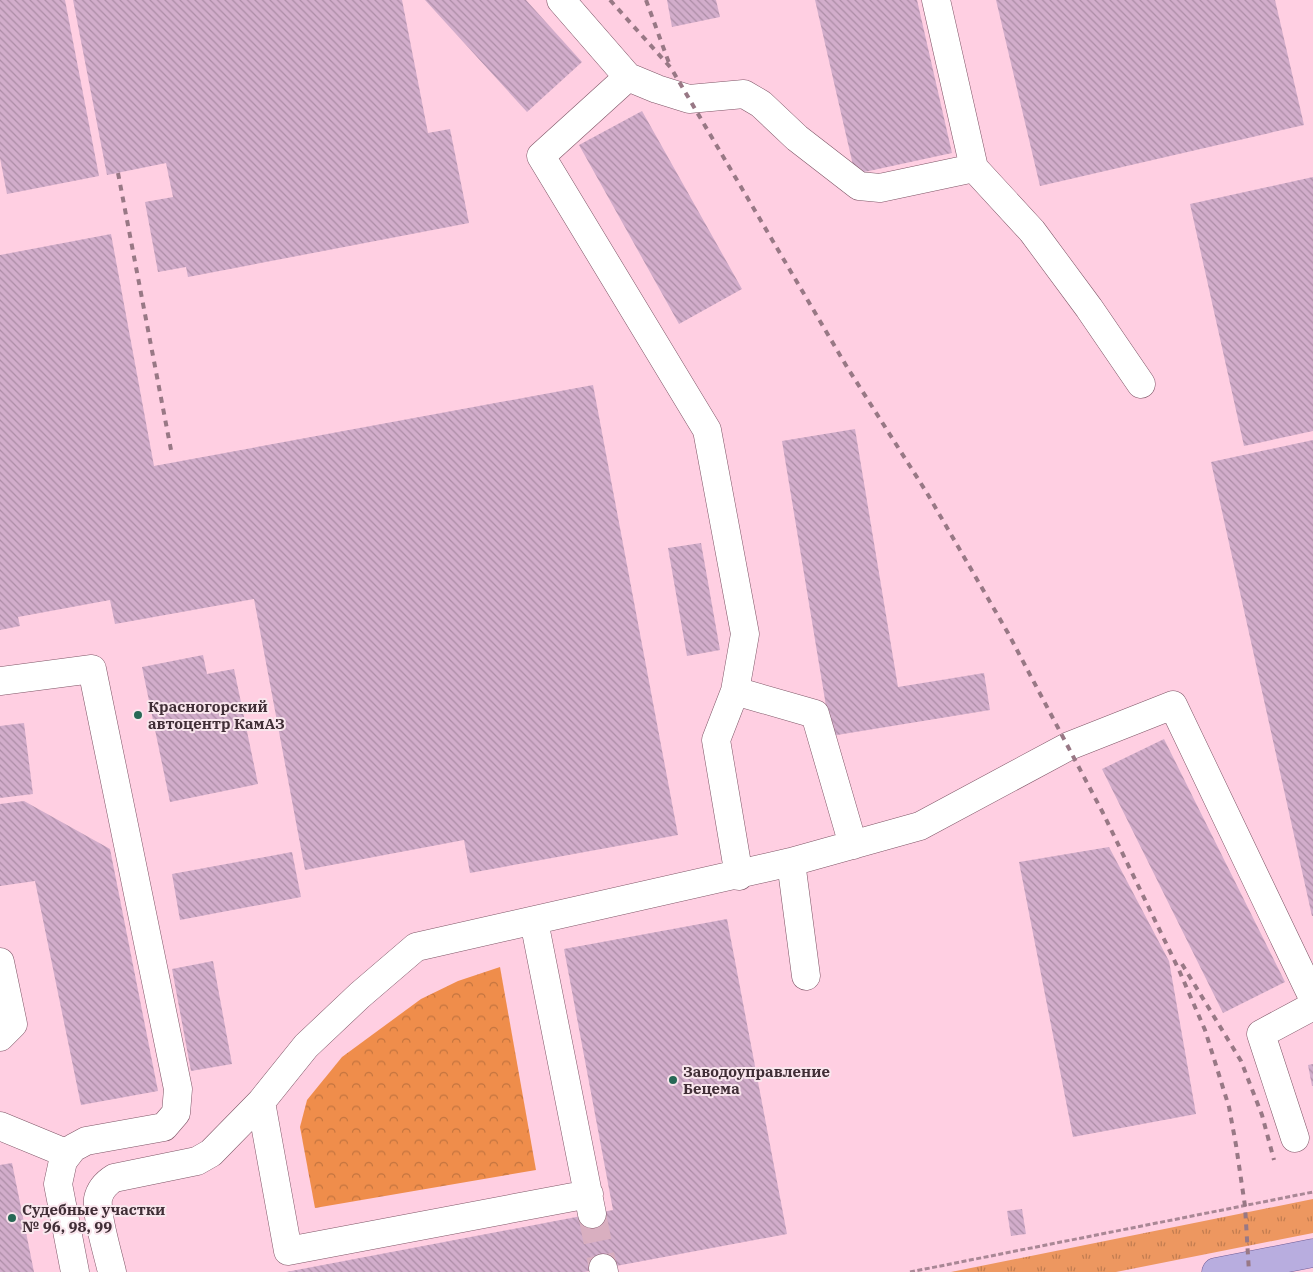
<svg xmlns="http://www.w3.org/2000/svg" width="1313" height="1272" font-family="'IBM Plex Serif',serif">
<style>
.grass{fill:url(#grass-tufts)}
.forest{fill:url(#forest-crowns)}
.building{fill:url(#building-back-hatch)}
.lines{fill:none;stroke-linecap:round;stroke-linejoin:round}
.minor-tunnel{stroke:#d9afc0;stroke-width:28;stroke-dasharray:28 14;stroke-linecap:butt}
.minor-casing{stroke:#7e5566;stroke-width:29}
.major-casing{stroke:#6f5d96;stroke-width:29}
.path{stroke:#a98795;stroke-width:3;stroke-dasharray:5 2.5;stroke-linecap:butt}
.minor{stroke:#fff;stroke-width:28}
.major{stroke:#b8addf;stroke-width:28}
.rail{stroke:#987885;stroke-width:4;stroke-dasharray:6 6;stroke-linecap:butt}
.poi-dot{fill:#276856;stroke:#f9e6ed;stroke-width:2}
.labels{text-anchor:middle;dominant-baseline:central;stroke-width:4;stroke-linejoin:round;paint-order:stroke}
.poi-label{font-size:15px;font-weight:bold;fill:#402e36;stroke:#f9e6ed;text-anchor:start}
</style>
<defs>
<pattern id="grass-tufts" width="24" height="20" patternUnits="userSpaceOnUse" patternTransform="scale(1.25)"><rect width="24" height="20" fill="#ed9760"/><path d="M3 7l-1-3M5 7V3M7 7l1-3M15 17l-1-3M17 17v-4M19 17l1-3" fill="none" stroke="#c17c50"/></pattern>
<pattern id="forest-crowns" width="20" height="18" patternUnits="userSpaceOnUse" patternTransform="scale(1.25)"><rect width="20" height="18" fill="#ef8d4b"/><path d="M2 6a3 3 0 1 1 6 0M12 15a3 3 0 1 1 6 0" fill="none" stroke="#c3743f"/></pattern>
<pattern id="building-back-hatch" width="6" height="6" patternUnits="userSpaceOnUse" patternTransform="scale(1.25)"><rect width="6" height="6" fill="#d2adcb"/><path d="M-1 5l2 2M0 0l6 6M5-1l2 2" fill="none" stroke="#ac8da6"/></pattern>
</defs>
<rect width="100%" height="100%" fill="#ffcfe2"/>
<!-- grass -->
<path class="grass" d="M1313,1199V1233L1116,1272H951Z"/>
<!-- forest -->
<path class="forest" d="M500,967L536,1170L315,1208L300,1127L307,1100L342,1057L421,999L458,981Z"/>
<!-- building -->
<path class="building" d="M0,0H65L99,176L7,194L0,158Z
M73,0H402L428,133L450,129L469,223L188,277L186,267L158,272L145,202L173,197L166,163L107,175Z
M425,0H526L582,62L527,112Z
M667,0H716L720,17L672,27Z
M815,0H917L952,153L855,174Z
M996,0H1275L1304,125L1040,186Z
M642,111L742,289L679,324L579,145Z
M1313,177V431L1244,446L1190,204Z
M111,234L154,466L593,385L678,835L470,873L464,840L305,870L254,599L115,624L110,600L18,617L20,626L0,630V255Z
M855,429L898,687L984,673L990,710L831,736L782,441Z
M1313,440V916H1312L1211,462Z
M701,543L720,650L687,656L668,548Z
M203,655L207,674L234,669L258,784L170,802L142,667Z
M24,723L33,794L0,798V726Z
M1164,739L1285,982L1223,1013L1102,769Z
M24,801L110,849L158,1091L81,1105L35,881L0,886V804Z
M1109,847L1169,961L1196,1114L1073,1137L1019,862Z
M292,852L301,897L180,920L172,874Z
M727,919L787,1234L584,1272H286L613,1210L564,949Z
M213,961L232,1064L191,1071L172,969Z
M1313,1064V1086H1312L1308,1065Z
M12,1163L34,1272H0V1165Z
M1022,1209L1026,1234L1011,1236L1007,1211Z"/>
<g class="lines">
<!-- minor-tunnel -->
<path class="minor-tunnel" d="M592,1214L603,1268"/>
<!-- minor casing -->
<g class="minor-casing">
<path id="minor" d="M561,0L628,77L541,156L707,430L745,634L735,691L716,740L739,876
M628,77L657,89L689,99L744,94L761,104L797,138L859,186L880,188L974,168L936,0
M974,168L1032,231L1089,308L1141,384
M0,681L92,669L178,1089L176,1113L164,1127L86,1141L73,1148L63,1161L58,1184L75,1272
M735,691L815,714L853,845
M791,862L920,826L1069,746L1173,705L1313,998
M534,921L592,1214
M0,962L13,1024L0,1037
M261,1102L288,1251L589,1194
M0,1126L68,1154
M1295,1138L1261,1034L1313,1006
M603,1268L604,1272
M112,1272C108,1254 96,1216 98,1199C100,1189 106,1183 114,1178L197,1161L211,1153L261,1102L306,1046L360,995L416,947L791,862L806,976"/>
</g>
<!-- major casing -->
<g class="major-casing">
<path id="major" d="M1216,1272L1313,1253"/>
</g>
<!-- path -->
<path class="path" d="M910,1272L1313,1192"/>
<!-- minor -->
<use href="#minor" class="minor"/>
<!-- major -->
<use href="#major" class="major"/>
<!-- rail -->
<path class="rail" d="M610,0L671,68L847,367L927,493L1008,633L1103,813L1179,970L1205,1030L1229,1107L1236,1145L1245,1206L1249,1272
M646,0L669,63
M118,173L171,450
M1182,964L1241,1061L1262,1115L1274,1160"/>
</g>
<!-- markers -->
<g class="poi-dot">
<circle cx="138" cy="715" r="5"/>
<circle cx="673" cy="1080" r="5"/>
<circle cx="12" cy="1218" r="5"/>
</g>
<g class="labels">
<!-- poi labels -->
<g class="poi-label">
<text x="148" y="706">Красногорский<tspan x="148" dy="17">автоцентр КамАЗ</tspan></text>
<text x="683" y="1071">Заводоуправление<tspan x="683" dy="17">Бецема</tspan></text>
<text x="22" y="1209">Судебные участки<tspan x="22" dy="17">№ 96, 98, 99</tspan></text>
</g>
</g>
</svg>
